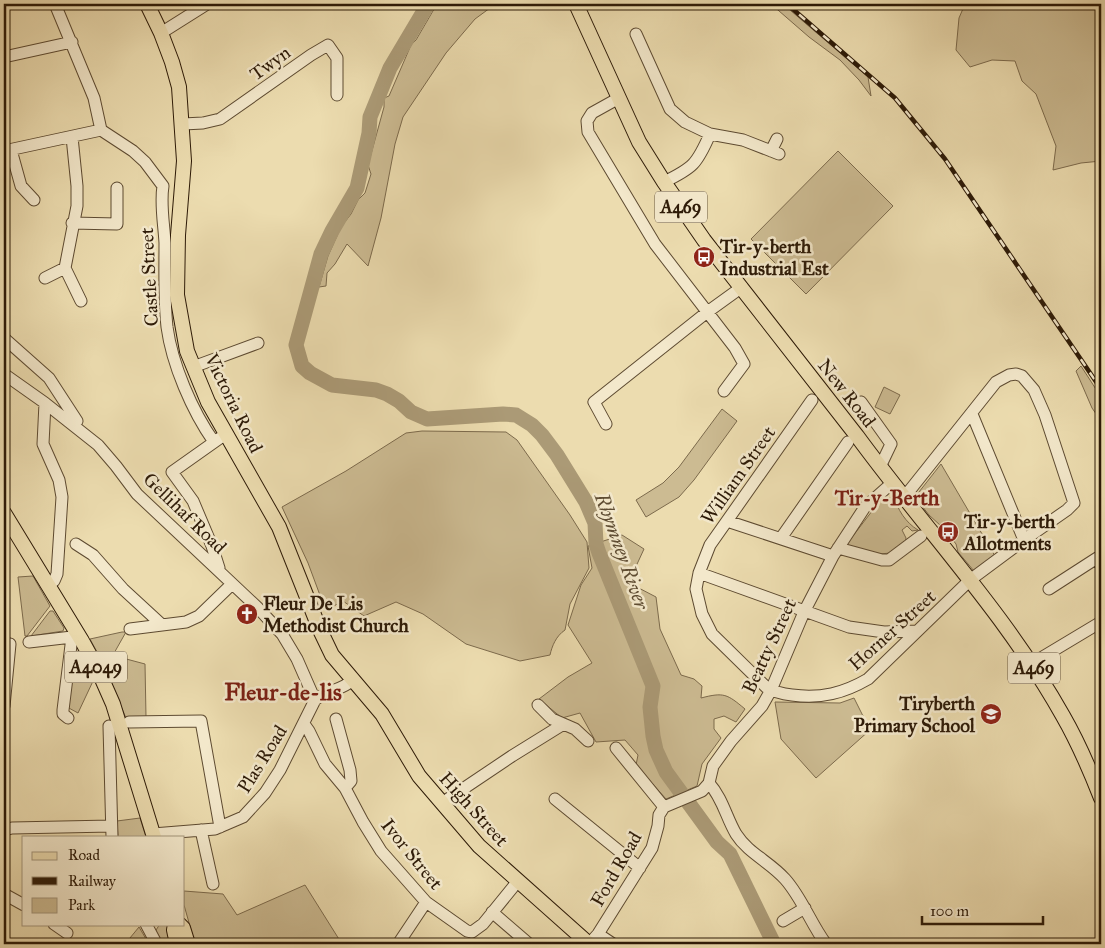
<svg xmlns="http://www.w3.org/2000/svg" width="1105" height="948" font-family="'IM FELL Great Primer',serif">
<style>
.green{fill:#ccbb92;stroke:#7c6a4c}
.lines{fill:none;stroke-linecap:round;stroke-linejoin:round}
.river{stroke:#ab9a76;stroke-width:15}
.minor-casing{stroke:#5d4a31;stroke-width:13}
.major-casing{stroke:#2d1a07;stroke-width:16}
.minor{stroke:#f3e8cb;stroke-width:11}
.major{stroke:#ecdcaf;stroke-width:14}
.rail-casing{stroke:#2d1a07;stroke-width:4.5}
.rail{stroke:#f3e8cb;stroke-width:2.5;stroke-dasharray:8;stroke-linecap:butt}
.labels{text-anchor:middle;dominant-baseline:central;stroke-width:5;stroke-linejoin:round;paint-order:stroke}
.shield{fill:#f3e8cb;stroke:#685842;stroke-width:1}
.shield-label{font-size:18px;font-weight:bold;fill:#2d1a07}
.street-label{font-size:19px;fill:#2d1a07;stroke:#f3e8cb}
.poi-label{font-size:19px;font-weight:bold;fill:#2d1a07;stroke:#f3e8cb;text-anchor:start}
.water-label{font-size:20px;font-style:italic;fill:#5f4d33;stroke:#f3e8cb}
.quarter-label{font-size:21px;font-weight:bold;fill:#7a1f14;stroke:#f3e8cb}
.district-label{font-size:24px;font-weight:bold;fill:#7a1f14;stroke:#f3e8cb}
</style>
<rect width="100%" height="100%" fill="#ecdcaf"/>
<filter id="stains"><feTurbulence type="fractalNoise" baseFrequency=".004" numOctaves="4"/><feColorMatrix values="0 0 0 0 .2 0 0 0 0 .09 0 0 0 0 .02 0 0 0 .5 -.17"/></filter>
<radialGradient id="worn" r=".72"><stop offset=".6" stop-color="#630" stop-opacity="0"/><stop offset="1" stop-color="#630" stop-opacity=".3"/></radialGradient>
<!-- green -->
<path class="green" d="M437,4H508L490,8L475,19L446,53L403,117L395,144L381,218L368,266L347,244L335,264L327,273L326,286L319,287L328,256L341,227L351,214L358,200L365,193L371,174L368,165L384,107V98L389,96L411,45L416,40Z
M771,4H783L868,77L871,96L859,80L840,60L809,37Z
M965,4H1101V161L1081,163L1053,170L1056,146L1036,94L1022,81L1015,61L992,60L970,67L956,50L959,18Z
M838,151L893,206L806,294L751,239Z
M1081,366L1101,397V421L1092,408L1076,371Z
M884,387L900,395L890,414L875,407Z
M722,409L737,421L694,480L679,497L646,517L636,500L663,483L679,467Z
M422,431L506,432L517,440L570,515L587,542L589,568L570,604L565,630C556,636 552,646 550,655L520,661L466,644L423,614L396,602L364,616L343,601L332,607L324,606L308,563L282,507L346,471L406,433Z
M941,464L995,556L974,571L958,552L956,544L949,535L951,534L948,529L946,530L942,525L941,526L929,515L915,497Z
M894,496C897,509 906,523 918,530L912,531L907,526L902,530L906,538L905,544L891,553L879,554L846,545L879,502Z
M622,535L644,549L632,575L633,585L656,597L660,629L681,675L694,679L702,686L701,698C724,692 727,694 745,709L736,722L724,716L714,719V729L721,738L702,764L697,786L666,799L636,765L638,755L625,740L596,742L580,713L562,718L539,699L568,677L592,663L568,625L581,585L592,568L588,546Z
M33,576L50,606L27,636H25L18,577Z
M50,611H53L64,628L63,631L31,636Z
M122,632H126L113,655L103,663L90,639Z
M77,647L94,679L78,713L67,707L75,649Z
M115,656L145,664L146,717L126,718L104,666Z
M854,698L870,730L816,778L781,739L775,702L840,703Z
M140,818L146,837H118L117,821Z
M305,885L342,944H195L184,905V891L223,894L237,915Z
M160,924H167L171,944H155L156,930Z
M139,927L149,944H125Z"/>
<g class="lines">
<!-- river -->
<path class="river" d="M428,4L390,68L370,117L369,133L357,188L332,231L321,254L296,345L302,366L310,373L332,385L376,390L387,394L399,401L411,412L427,419L503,414L516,415L532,425L542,435L557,455L586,502L595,523L596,544L599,553L653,686L650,707L653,736L656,750L666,772L717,842L730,854L774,944"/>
<!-- minor casing -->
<g class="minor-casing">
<path id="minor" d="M55,4L94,98L101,130
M161,33L207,4
M636,34L670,109L685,122L710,134L743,140L779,154
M4,57L72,42
M619,98L592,113L587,121L588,132L655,244L735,348L744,364L724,391
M183,124L203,123L220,119L311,55L328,45L337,58V95
M101,130L133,151L145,162L163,186C160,204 164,224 165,243C165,271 164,299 167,327C172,364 192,411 214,442
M72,137L77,186V206L65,268L81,301
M11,150L21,186L34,200
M4,151L101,130
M771,151L777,139
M664,182C693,168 697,164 710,134
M72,223L117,224V188
M45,278L65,268
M4,338L49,378L77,421
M193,367L258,343
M4,374L45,403L98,445L116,466L137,494L257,607L282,634L297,659L315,700
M812,400L710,545L699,573L696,589L702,614L712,634L766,687C774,692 783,694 792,695C821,699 844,693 868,679L970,580L1024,540L1067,510L1074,503L1045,415L1034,390L1022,376L1016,374L1009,375L996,382L910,490L903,496
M861,402L891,444L880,467
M45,403L43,444L59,480L62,497L57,574L54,581L48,585
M972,414L1024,540
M606,424L594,402L706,313L742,287
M727,521L833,556
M781,538L848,442
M76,544L93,555L123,589L161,624
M838,548L882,560H889L921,536
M219,568L212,546L193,501L172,472L220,438
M699,573L849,627L884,632L917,631
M1049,589L1097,558L1101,565
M130,629L186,622L199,616L232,584
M29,642L72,637L78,634
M1031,664L1101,622
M538,705L552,719L575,729L588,741
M4,706L10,644
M68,718L63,714V710L72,637
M336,719L350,770L351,781L345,788
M129,722L201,721L220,827
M304,724L309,731L325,764L345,788L363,822L381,851L426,902L467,931L472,932L483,924L518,881
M109,726L112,837
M616,748L664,807
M709,783C723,799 726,817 736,834C748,853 770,862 785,879C802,898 811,924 826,944
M555,799L640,868
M442,803L512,756L562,725
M664,807L702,791L709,783L713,766L731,741L762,706L771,690L804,612L833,556L865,507L892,483
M4,830L12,828L111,826
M201,830L213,884
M153,834L215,829L243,817L265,793L280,770L315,700C326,691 342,690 353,680
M4,894L24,905
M492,912L529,944
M783,921L805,908
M54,924L67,933
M146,924L155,941
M598,934L613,944
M398,944L426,902
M589,944L598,934L652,848L658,826L659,815L664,807"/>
</g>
<!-- major casing -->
<g class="major-casing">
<path id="major" d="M147,4L161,33L172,62L179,87L184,161L178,235L177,295L187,351L208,402L279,527L320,630L332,655L382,714L419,776L479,846L589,944
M576,4L639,142L664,182L704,240L857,436C925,529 1006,614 1063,716C1078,742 1090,770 1101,798
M4,513L82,641L98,670L113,704L154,837
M175,924L174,930L177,944
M179,924L183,928L188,944"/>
</g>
<!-- minor -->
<use href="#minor" class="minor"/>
<!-- major -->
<use href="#major" class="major"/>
<!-- rail casing -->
<g class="rail-casing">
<path id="rail" d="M787,4L895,98L945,159L1101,389"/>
</g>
<!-- rail -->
<use href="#rail" class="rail"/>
</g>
<!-- icons -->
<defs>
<g id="bus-disc" transform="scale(1.125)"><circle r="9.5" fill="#8f2418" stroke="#f3e8cb"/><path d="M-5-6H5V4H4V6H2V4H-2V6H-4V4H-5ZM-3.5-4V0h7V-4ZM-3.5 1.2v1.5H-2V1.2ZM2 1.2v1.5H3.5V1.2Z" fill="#fff"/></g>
<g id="church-disc" transform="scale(1.125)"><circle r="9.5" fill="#8f2418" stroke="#f3e8cb"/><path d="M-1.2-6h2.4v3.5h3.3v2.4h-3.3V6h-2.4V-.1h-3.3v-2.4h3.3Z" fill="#fff"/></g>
<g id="school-disc" transform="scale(1.125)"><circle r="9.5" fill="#8f2418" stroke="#f3e8cb"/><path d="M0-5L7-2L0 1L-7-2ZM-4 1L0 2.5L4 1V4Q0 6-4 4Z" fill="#fff"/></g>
</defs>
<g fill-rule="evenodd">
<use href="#bus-disc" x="704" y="257"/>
<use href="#bus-disc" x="948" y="532"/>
<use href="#church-disc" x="247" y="614"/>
<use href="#school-disc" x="991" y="714"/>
</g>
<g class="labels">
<!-- shield labels -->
<g class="shield">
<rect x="655" y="191.5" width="52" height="31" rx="4"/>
<rect x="65" y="651.5" width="62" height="31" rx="4"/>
<rect x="1008" y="652.5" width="52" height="31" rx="4"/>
</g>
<g class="shield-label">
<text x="681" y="207">A469</text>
<text x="96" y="667">A4049</text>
<text x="1034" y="668">A469</text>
</g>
<!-- street labels -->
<g class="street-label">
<text transform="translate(270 63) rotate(-36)">Twyn</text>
<text transform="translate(149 277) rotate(-93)">Castle Street</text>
<text transform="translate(847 393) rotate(52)">New Road</text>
<text transform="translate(234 403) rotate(64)">Victoria Road</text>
<text transform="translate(738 475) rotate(-55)">William Street</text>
<text transform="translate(185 513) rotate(44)">Gellihaf Road</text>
<text transform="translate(892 630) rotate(-42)">Horner Street</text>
<text transform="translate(769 646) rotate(-65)">Beatty Street</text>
<text transform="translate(262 759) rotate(-58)">Plas Road</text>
<text transform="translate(474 809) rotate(48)">High Street</text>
<text transform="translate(412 854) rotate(51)">Ivor Street</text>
<text transform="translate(616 869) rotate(-60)">Ford Road</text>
</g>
<!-- poi labels -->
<g class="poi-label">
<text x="720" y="246">Tir-y-berth<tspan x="720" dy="22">Industrial Est</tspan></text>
<text x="964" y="521">Tir-y-berth<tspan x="964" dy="22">Allotments</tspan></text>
<text x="263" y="603">Fleur De Lis<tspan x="263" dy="22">Methodist Church</tspan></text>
<text x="975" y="703" text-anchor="end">Tiryberth<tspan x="975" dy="22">Primary School</tspan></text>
</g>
<!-- water labels -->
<g class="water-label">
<text transform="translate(622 551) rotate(70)">Rhymney River</text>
</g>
<!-- quarter labels -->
<g class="quarter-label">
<text x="887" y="498">Tir-y-Berth</text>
</g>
<!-- district labels -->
<g class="district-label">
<text x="283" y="692">Fleur-de-lis</text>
</g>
</g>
<!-- margin -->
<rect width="1105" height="948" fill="none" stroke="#ecdcaf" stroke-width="20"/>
<rect x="5" y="5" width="1095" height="938" fill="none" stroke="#2d1a07" stroke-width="2.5"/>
<rect x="10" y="10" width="1085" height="928" fill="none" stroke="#2d1a07"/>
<!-- legend -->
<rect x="22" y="836" width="162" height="90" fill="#f3e8cb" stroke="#a4967d"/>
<rect x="32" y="852" width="25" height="8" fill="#ecdcaf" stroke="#a4967d"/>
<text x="68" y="860" font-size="15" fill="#2d1a07">Road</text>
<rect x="32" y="877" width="25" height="8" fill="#2d1a07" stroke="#a4967d"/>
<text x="68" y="886" font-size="15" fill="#2d1a07">Railway</text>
<rect x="32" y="898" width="25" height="15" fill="#ccbb92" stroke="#a4967d"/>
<text x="68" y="910" font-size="15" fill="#2d1a07">Park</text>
<!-- scale -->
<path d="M922 916v8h121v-8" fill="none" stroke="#2d1a07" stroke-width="2.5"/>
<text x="930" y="916" font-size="15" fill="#2d1a07" stroke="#f3e8cb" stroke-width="4" paint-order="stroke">100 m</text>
<rect width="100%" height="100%" filter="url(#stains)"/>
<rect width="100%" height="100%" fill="url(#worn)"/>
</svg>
